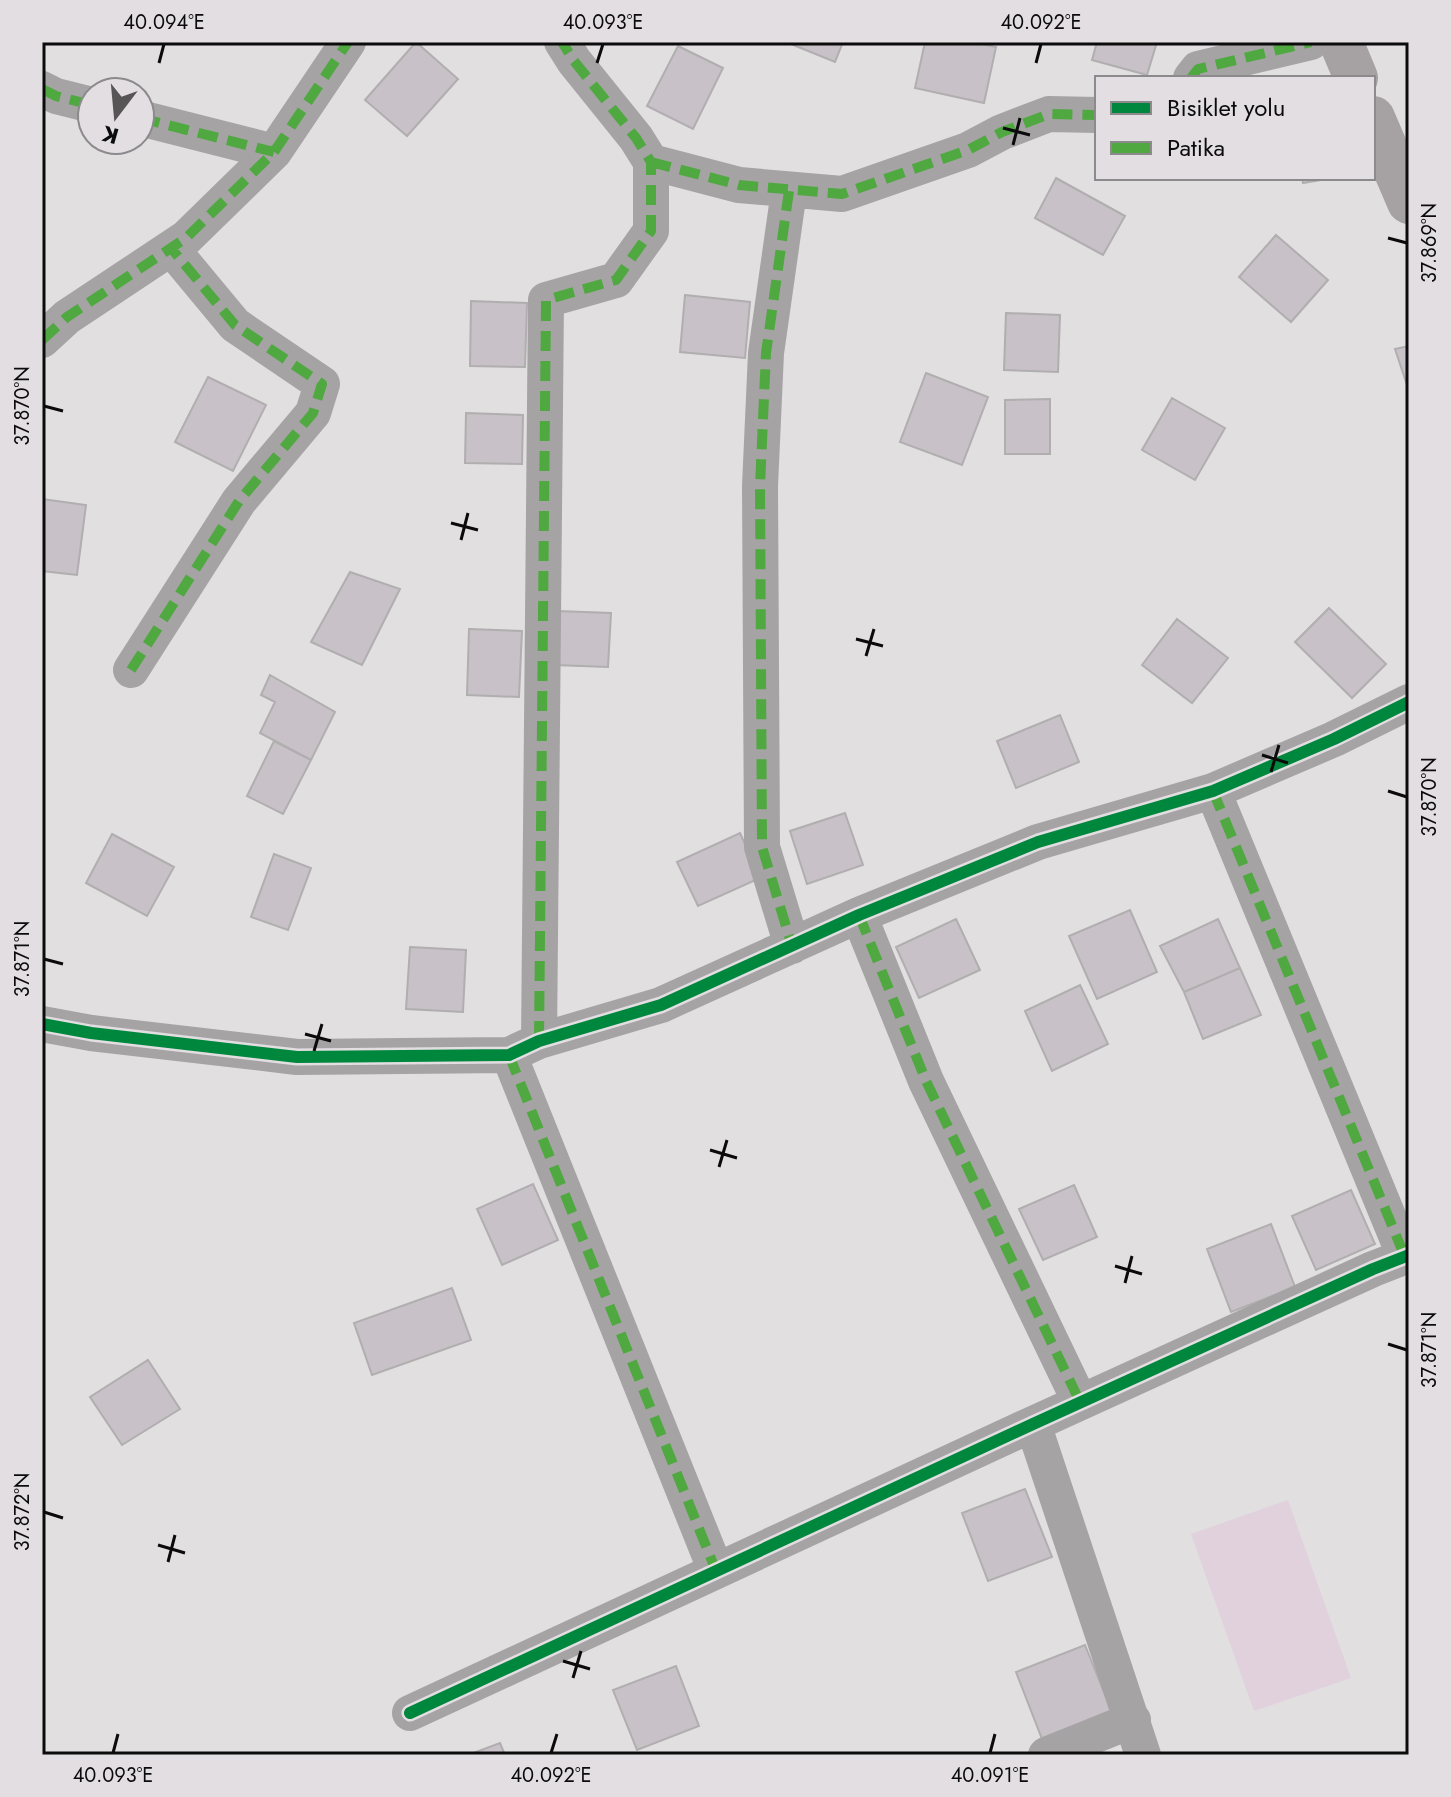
<svg xmlns="http://www.w3.org/2000/svg" width="1451" height="1797" font-family="Jost,sans-serif">
<style>
.garden{fill:#e0d1dd}
.building{fill:#c8c1c7;stroke:#b0aeae;stroke-width:2}
.lines{fill:none;stroke-linecap:round;stroke-linejoin:round}
.street{stroke:#a6a3a5;stroke-width:36}
.secondary{stroke:#a6a2a4;stroke-width:44}
.quiet{stroke:#50a841;stroke-width:10;stroke-dasharray:20 10;stroke-linecap:butt}
.cycleway-casing{stroke:#e2dee1;stroke-width:17}
.cycleway{stroke:#00873e;stroke-width:12}
.ticks{fill:none;stroke:#0c0b0c;stroke-width:3}
.neatline{fill:none;stroke:#0c0b0c;stroke-width:3}
.ticks-label{font-size:20px;text-anchor:middle;fill:#0c0b0c}
</style>
<rect width="100%" height="100%" fill="#e1dfe0"/>
<!-- garden -->
<path class="garden" d="M1288,1500L1351,1678L1254,1711L1191,1534Z"/>
<!-- building -->
<path class="building" d="M416,42L458,79L407,136L365,100Z
M786,42H843L835,62Z
M925,42H972L996,47L984,103L915,88Z
M1097,42H1157L1147,75L1092,60Z
M678,46L723,68L693,129L647,106Z
M1056,178L1125,216L1103,255L1035,218Z
M1302,178H1332L1303,183Z
M1276,235L1328,280L1291,322L1239,277Z
M685,295L750,302L745,358L680,352Z
M471,301L527,303L525,367L470,366Z
M1006,313L1060,315L1058,372L1004,370Z
M1409,346V391L1395,349Z
M926,373L988,397L962,465L900,442Z
M208,377L266,405L233,471L175,442Z
M1172,398L1225,428L1195,480L1142,450Z
M1050,399V454H1005V400Z
M466,413L523,415L522,464L465,463Z
M42,499L86,505L77,575L42,571Z
M350,572L400,589L362,665L311,642Z
M1329,608L1386,664L1352,698L1295,642Z
M557,611L611,613L608,667L554,665Z
M1177,619L1228,658L1192,703L1142,665Z
M469,629L522,631L519,697L467,695Z
M270,675L335,712L311,760L260,733L275,702L261,695Z
M1060,715L1079,762L1016,788L997,741Z
M274,741L311,760L283,814L247,796Z
M845,813L863,865L807,884L790,831Z
M740,833L760,878L698,906L677,862Z
M112,834L174,867L147,916L86,883Z
M274,854L311,868L288,930L251,917Z
M1130,910L1157,972L1097,999L1069,936Z
M956,919L980,970L919,998L896,947Z
M1218,919L1240,968L1184,992L1160,946Z
M410,947L466,950L463,1012L406,1009Z
M1240,968L1261,1015L1203,1039L1184,992Z
M1080,985L1108,1044L1052,1071L1025,1011Z
M533,1184L558,1240L502,1265L477,1209Z
M1074,1185L1097,1237L1043,1260L1019,1209Z
M1351,1190L1375,1244L1316,1270L1292,1216Z
M1271,1224L1295,1287L1231,1312L1207,1249Z
M452,1288L471,1340L372,1375L354,1323Z
M148,1360L180,1409L122,1445L90,1397Z
M1025,1489L1052,1557L988,1581L962,1513Z
M1085,1645L1112,1712L1042,1739L1016,1672Z
M676,1666L699,1726L637,1750L613,1690Z
M500,1743L505,1755H468Z"/>
<g class="lines">
<!-- street -->
<path class="street" d="M1191,78L1198,69L1311,42
M42,89L56,96L92,105
M140,118L274,152
M651,162L739,185L842,194L968,150L1002,132L1049,114L1097,115
M789,191L766,353L760,486L762,847L792,946
M42,340L67,317L186,238L274,152L348,42
M131,670L239,501L313,413L322,384L235,325L171,248
M1213,791L1405,1257
M859,915L926,1081L1080,1402
M42,1024L91,1033L297,1057L509,1055L539,1041L661,1005L859,915L1038,842L1213,791L1334,739L1409,702
M539,1041L546,300L616,280L651,231V162L636,138L574,61L562,42
M509,1055L716,1571
M1033,1424L1143,1755
M410,1713L1033,1424L1373,1269L1409,1255
M1046,1755L1133,1720"/>
<!-- secondary -->
<path class="secondary" d="M1341,42L1356,78
M1373,118L1409,202"/>
<!-- quiet -->
<path class="quiet" d="M1191,78L1198,69L1311,42
M42,89L56,96L92,105
M140,118L274,152
M651,162L739,185L842,194L968,150L1002,132L1049,114L1097,115
M789,191L766,353L760,486L762,847L792,946
M42,340L67,317L186,238L274,152L348,42
M131,670L239,501L313,413L322,384L235,325L171,248
M1213,791L1405,1257
M859,915L926,1081L1080,1402
M539,1041L546,300L616,280L651,231V162L636,138L574,61L562,42
M509,1055L716,1571"/>
<!-- cycleway casing -->
<g class="cycleway-casing">
<path id="cycleway" d="M42,1024L91,1033L297,1057L509,1055L539,1041L661,1005L859,915L1038,842L1213,791L1334,739L1409,702
M410,1713L1033,1424L1373,1269L1409,1255"/>
</g>
<!-- cycleway -->
<use href="#cycleway" class="cycleway"/>
</g>
<!-- ticks -->
<path class="ticks" d="M159,63L164,44M597,63L603,44M1036,63L1041,44M1003,128L1030,135M1013,145L1020,118M1388,238L1407,243M44,406L63,411M451,523L478,530M461,540L468,513M856,639L883,646M866,656L874,629M1262,755L1288,763M1271,772L1279,745M1388,791L1407,797M44,959L63,964M305,1034L331,1041M314,1051L322,1024M710,1150L737,1158M719,1167L727,1140M1115,1266L1142,1274M1125,1283L1132,1256M1388,1344L1407,1350M44,1512L63,1518M158,1545L185,1553M168,1562L175,1535M563,1661L590,1669M573,1678L581,1651M113,1753L118,1734M551,1753L557,1734M990,1753L995,1734"/>
<!-- border -->
<rect width="1451" height="1797" fill="none" stroke="#e2dee1" stroke-width="88"/>
<!-- legend -->
<rect x="1095" y="76" width="280" height="104" fill="#e2dee1" stroke="#8c8a8c" stroke-width="2"/>
<rect x="1111" y="102" width="40" height="12" fill="#00873e" stroke="#8c8a8c" stroke-width="2"/>
<text x="1167" y="116" font-size="24" fill="#0c0b0c">Bisiklet yolu</text>
<rect x="1111" y="142" width="40" height="12" fill="#50a841" stroke="#8c8a8c" stroke-width="2"/>
<text x="1167" y="156" font-size="24" fill="#0c0b0c">Patika</text>
<!-- north arrow -->
<g transform="translate(116 116) rotate(196)"><circle r="38" fill="#e2dee1" stroke="#8c8a8c" stroke-width="2"/>
<path d="M0-6L14 30L0 20L-14 30Z" fill="#575556"/>
<text y="-12" font-size="22" font-weight="bold" text-anchor="middle" fill="#0c0b0c">K</text>
</g>
<rect x="44" y="44" width="1363" height="1709" class="neatline"/>
<g class="ticks-label">
<text x="164" y="29">40.094°E</text>
<text x="603" y="29">40.093°E</text>
<text x="1041" y="29">40.092°E</text>
<text transform="translate(1429 243) rotate(-90)" y="7">37.869°N</text>
<text transform="translate(22 406) rotate(-90)" y="7">37.870°N</text>
<text transform="translate(1429 797) rotate(-90)" y="7">37.870°N</text>
<text transform="translate(22 959) rotate(-90)" y="7">37.871°N</text>
<text transform="translate(1429 1350) rotate(-90)" y="7">37.871°N</text>
<text transform="translate(22 1512) rotate(-90)" y="7">37.872°N</text>
<text x="113" y="1782">40.093°E</text>
<text x="551" y="1782">40.092°E</text>
<text x="990" y="1782">40.091°E</text>
</g>
</svg>
